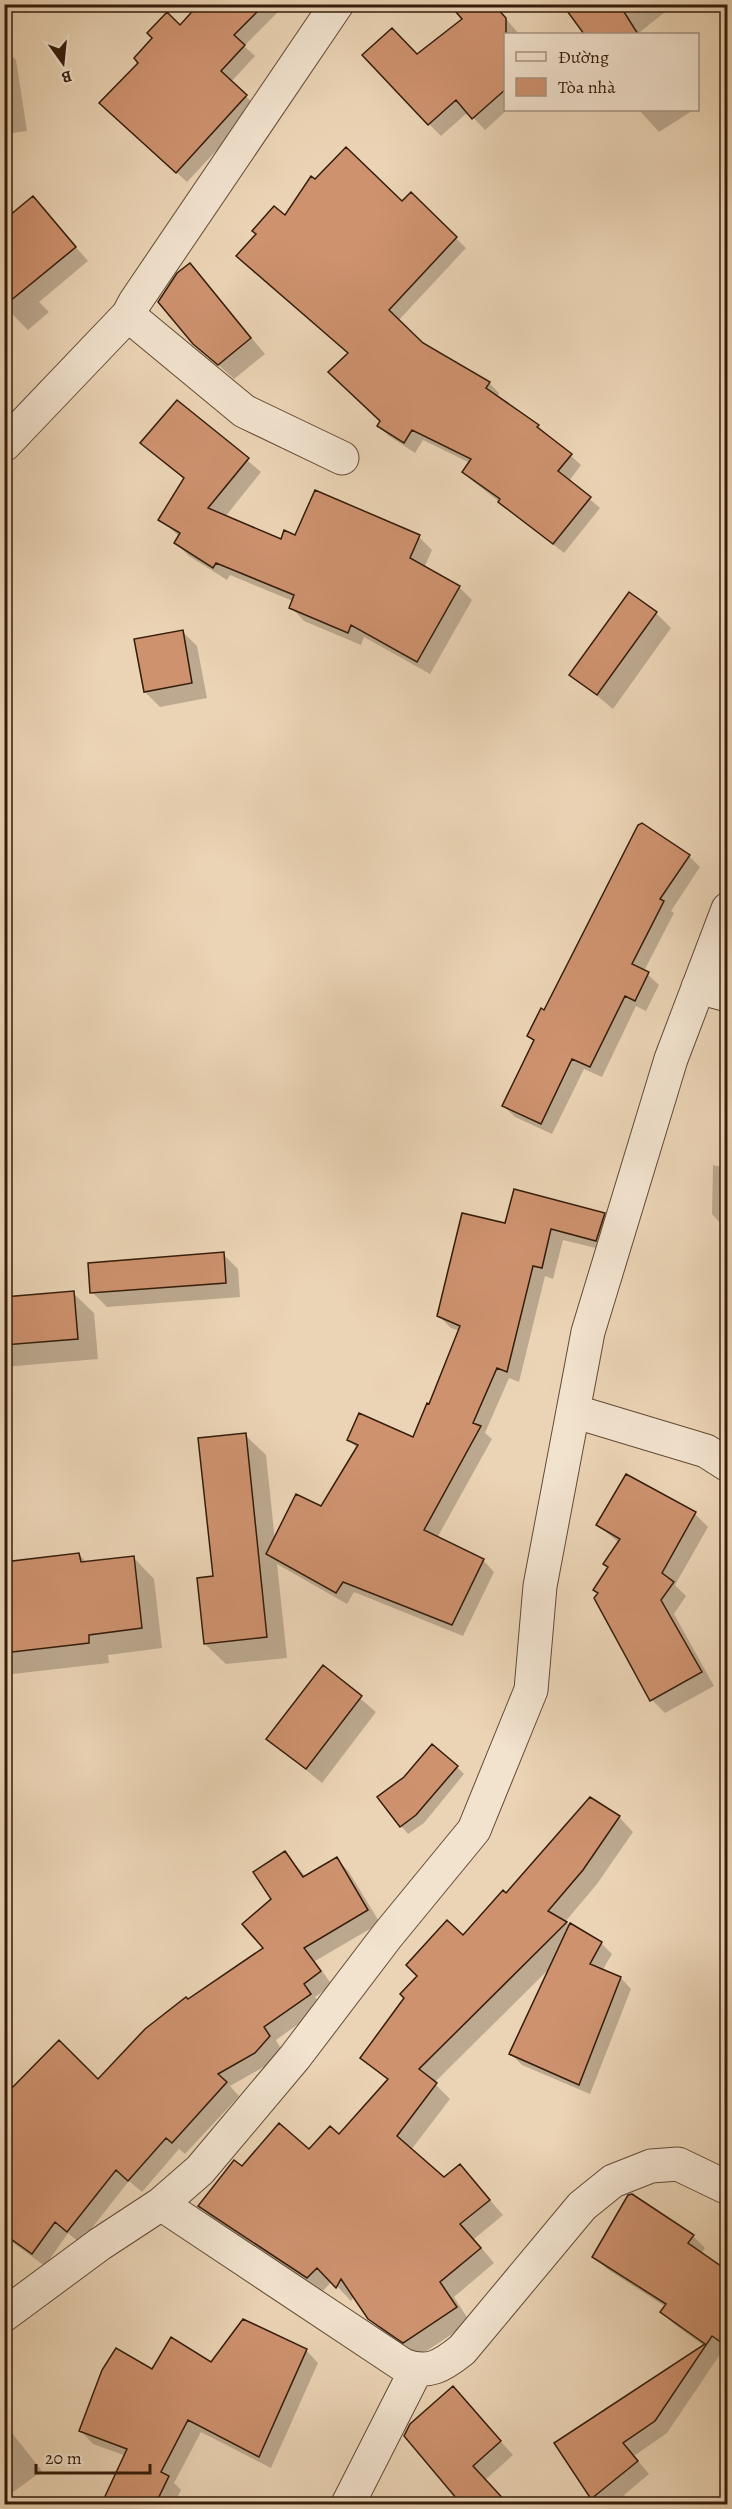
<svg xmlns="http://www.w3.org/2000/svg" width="732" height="2509" font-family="Alegreya,serif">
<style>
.shadow{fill:#0003}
.building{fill:#ce926f;stroke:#341c0a;stroke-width:1.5}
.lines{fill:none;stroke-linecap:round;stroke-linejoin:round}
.minor-casing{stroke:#624a35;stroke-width:35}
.minor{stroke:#f2e3cf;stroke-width:33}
</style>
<rect width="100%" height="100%" fill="#ebd4b5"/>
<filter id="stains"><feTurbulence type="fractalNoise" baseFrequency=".00333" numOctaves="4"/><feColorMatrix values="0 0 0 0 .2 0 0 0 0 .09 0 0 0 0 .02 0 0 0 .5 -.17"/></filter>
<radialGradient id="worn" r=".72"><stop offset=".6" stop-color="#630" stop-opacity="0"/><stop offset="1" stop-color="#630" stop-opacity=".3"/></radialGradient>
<!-- shadow -->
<path class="shadow" d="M113,4H124L117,9Z
M201,4H286L244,46L255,56L231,82L257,107L187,182L112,113Z
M493,4L519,34H506L507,110L485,130L468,112L441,136L429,124L417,56Z
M564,4H675L640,32L642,34H586Z
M4,49L16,60L27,131L4,134Z
M639,110H690L692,111L659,132Z
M411,194L466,248L398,321L422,344L489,383L499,393L497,398L538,426L581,465L569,481L600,508L564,553L474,482L464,471L470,463L423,440L415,453L389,436L378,426L381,421L285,217L402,204Z
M33,198L88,261L39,302L49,312L28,330L4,306V220Z
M190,265L265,354L234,379L194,343Z
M178,402L261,472L225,517L281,540L296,537H419L432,550L424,568L459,587L472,600L430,674L364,637L361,645L304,621L291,607L293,601L230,575L227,580L189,556L176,543L180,537L160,519L185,480L142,443Z
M629,594L656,613L671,628L613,709L571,674Z
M182,631L197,646L207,698L160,707L145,692Z
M689,856L700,867L671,911L674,913L644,971L659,985L646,1011L636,1006L602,1077L584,1069L552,1134L515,1117L504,1106L535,1042L529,1036L545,1012Z
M713,1165L728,1169V1226H723L712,1214Z
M604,1215L615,1226L608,1251L563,1240L553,1279L545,1276L519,1382L509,1378L485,1433L492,1439L437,1538L483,1560L494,1572L463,1636L354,1592L347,1604L277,1564L287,1658L226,1664L205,1644L215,1577L245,1435L266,1455L275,1541L321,1508L357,1448L349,1440L414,1439L430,1406L460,1331L451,1328L439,1316L506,1225Z
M223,1254L238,1269L240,1297L107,1307L92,1292Z
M73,1293L94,1313L98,1359L4,1367V1299Z
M627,1476L695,1514L708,1527L675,1585L686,1596L674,1614L714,1686L665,1713L652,1700L596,1598L619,1543L598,1525Z
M79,1554L87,1563L134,1558L154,1579L162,1648L108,1655L109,1663L4,1675V1563Z
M323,1667L376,1712L322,1783L268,1739Z
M457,1767L464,1774L424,1823L408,1834L401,1826Z
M619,1817L633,1832L597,1884L565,1922L601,1943L612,1954L602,1971L621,1978L631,1989L590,2094L522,2065L511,2054L551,1967L434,2083L450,2099L411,2150L444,2179L460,2166L503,2215L474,2239L494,2263L454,2297L470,2322L419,2356L384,2333L369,2318L354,2296L351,2301L332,2281L322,2292L214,2220L200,2206L242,2168L309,2151L339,2136L388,2081L362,2058L463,1937L506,1895Z
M285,1853L306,1877L337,1859L349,1872L380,1923L315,1961L332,1985L315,1997L322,2007L276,2040L281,2049L267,2065L230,2086L239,2096L185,2154L179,2149L142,2192L129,2181L80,2243L68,2233L45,2266L9,2240L4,2246V2090L9,2094L98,2081L188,2001L265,1948Z
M632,2195L693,2236L705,2248L701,2254L728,2274V2349L725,2347L667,2433L634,2456L649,2474L624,2495L634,2504H596L556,2444L704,2346L674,2324L662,2312L666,2307L607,2269L594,2256Z
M306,2350L318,2363L271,2468L201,2432L174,2483L181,2490L174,2504H102L126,2456L93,2444L81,2431L153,2371Z
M453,2388L513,2455L485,2480L464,2504Z
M4,2423L42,2471L5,2498L10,2504H4Z"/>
<!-- building -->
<path class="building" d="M199,4H265L234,35L245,45L221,71L247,95L176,173L99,103L138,63L134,58L152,38L147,33L167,12L180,25Z
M449,4H493L506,18V89L472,119L456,100L428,125L362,55L392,28L417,54L462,19Z
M562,4H619L638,34H584Z
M346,147L402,201L411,192L457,237L389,310L423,343L490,382L486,388L539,425L537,427L572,454L558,471L591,497L553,544L498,502L500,499L462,472L471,459L412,430L404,443L377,426L380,421L328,372L348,353L236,256L256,234L252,231L274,206L285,215L311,176L315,179Z
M33,196L76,247L4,306V220Z
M190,263L251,338L218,365L193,344L158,302L177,273Z
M177,400L249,458L208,508L281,539L284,530L295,535L315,490L420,535L410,558L460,586L417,662L351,625L348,633L289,608L294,595L216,563L213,568L174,543L180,533L158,520L184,478L140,443Z
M629,592L657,612L597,695L569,675Z
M183,630L192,683L144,692L134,639Z
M642,823L690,855L660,899L664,901L632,964L649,972L635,1001L625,996L590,1067L572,1059L541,1124L502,1106L534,1040L527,1036L541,1008L544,1010L638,825Z
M514,1189L605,1213L596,1241L551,1229L542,1268L533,1266L507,1372L497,1368L473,1423L481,1426L424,1530L484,1559L452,1625L343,1582L336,1593L266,1554L296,1494L321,1506L358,1445L347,1440L359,1413L413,1437L427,1403L429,1404L460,1326L437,1316L462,1213L505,1223Z
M224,1252L226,1283L90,1293L88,1263Z
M74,1291L78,1339L4,1345V1297Z
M246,1433L267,1637L204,1644L197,1578L213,1576L198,1438Z
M626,1474L696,1512L662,1573L674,1582L661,1600L702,1672L650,1701L594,1598L598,1593L593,1590L608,1567L603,1564L620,1539L596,1525Z
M79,1553L81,1562L134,1556L142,1628L89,1635V1643L4,1653V1562Z
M323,1665L362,1696L306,1769L266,1739Z
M432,1744L458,1766L416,1815L400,1827L377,1797L404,1777Z
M590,1797L620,1816L583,1870L548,1911L567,1922L419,2069L437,2083L397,2136L444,2177L460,2164L490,2200L460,2224L481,2248L440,2282L457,2307L403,2343L368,2319L341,2279L336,2288L317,2268L307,2278L198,2206L234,2160L242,2166L279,2123L309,2149L330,2126L339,2134L388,2079L360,2058L404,1998L400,1994L417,1976L406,1965L447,1920L463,1935L503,1890L506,1893Z
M285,1851L303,1877L337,1857L368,1910L304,1948L321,1971L304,1984L311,1994L264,2027L270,2036L255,2053L218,2074L227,2082L172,2143L166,2138L128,2181L116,2170L67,2232L55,2222L32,2254L4,2234V2096L59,2040L98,2079L145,2029L186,1997L188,1999L263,1948L242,1924L271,1899L253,1872Z
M570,1923L602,1942L590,1964L621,1977L579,2085L509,2054Z
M632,2194L694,2235L688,2243L728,2271V2347L712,2336L655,2421L623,2443L638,2461L591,2499L554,2443L705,2344L660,2312L666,2304L592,2257L628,2195Z
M243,2319L307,2349L259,2457L188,2420L161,2472L169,2476L155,2505H101L127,2449L79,2431L102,2370L116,2348L152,2369L171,2337L211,2362Z
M453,2386L501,2441L473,2466L509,2505H462L404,2436L410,2424Z"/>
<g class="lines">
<!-- minor casing -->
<g class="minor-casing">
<path id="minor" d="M128,315L244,411L342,458
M4,445L128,315L135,302L337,4
M698,987L728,995
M573,1411L706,1451L728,1465
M161,2204L403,2365C428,2375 442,2366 462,2350L582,2206L613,2181L651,2166L678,2164L728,2188
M4,2315L100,2244L161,2204L200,2170L295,2057L387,1936L474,1830L531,1690L540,1586L588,1332L671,1059L728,909
M348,2504L416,2370"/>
</g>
<!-- minor -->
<use href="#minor" class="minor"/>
</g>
<!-- margin -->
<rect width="732" height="2509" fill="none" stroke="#ebd4b5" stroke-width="24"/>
<rect x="6" y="6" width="720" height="2497" fill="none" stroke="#341c0a" stroke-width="3"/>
<rect x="12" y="12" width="708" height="2485" fill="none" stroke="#341c0a" stroke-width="1.5"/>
<!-- legend -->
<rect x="504" y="33" width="195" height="78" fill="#f2e3cf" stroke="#a69380" stroke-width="1.5"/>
<rect x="516" y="52" width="30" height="9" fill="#f2e3cf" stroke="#a69380" stroke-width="1.5"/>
<text x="558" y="63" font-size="18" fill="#341c0a">Đường</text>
<rect x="516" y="78" width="30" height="18" fill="#ce926f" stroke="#a69380" stroke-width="1.5"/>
<text x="558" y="93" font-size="18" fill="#341c0a">Tòa nhà</text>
<!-- north arrow -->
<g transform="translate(63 63) rotate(165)" stroke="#f2e3cf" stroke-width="4.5" paint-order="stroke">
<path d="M0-4.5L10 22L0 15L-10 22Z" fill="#341c0a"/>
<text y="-9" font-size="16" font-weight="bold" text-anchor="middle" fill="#341c0a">B</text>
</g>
<!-- scale -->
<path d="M36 2464v9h114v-9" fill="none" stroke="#341c0a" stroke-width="3"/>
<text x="45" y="2464" font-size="18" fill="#341c0a" stroke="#f2e3cf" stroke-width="4.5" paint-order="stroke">20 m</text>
<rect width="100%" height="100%" filter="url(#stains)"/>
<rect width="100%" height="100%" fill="url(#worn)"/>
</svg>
